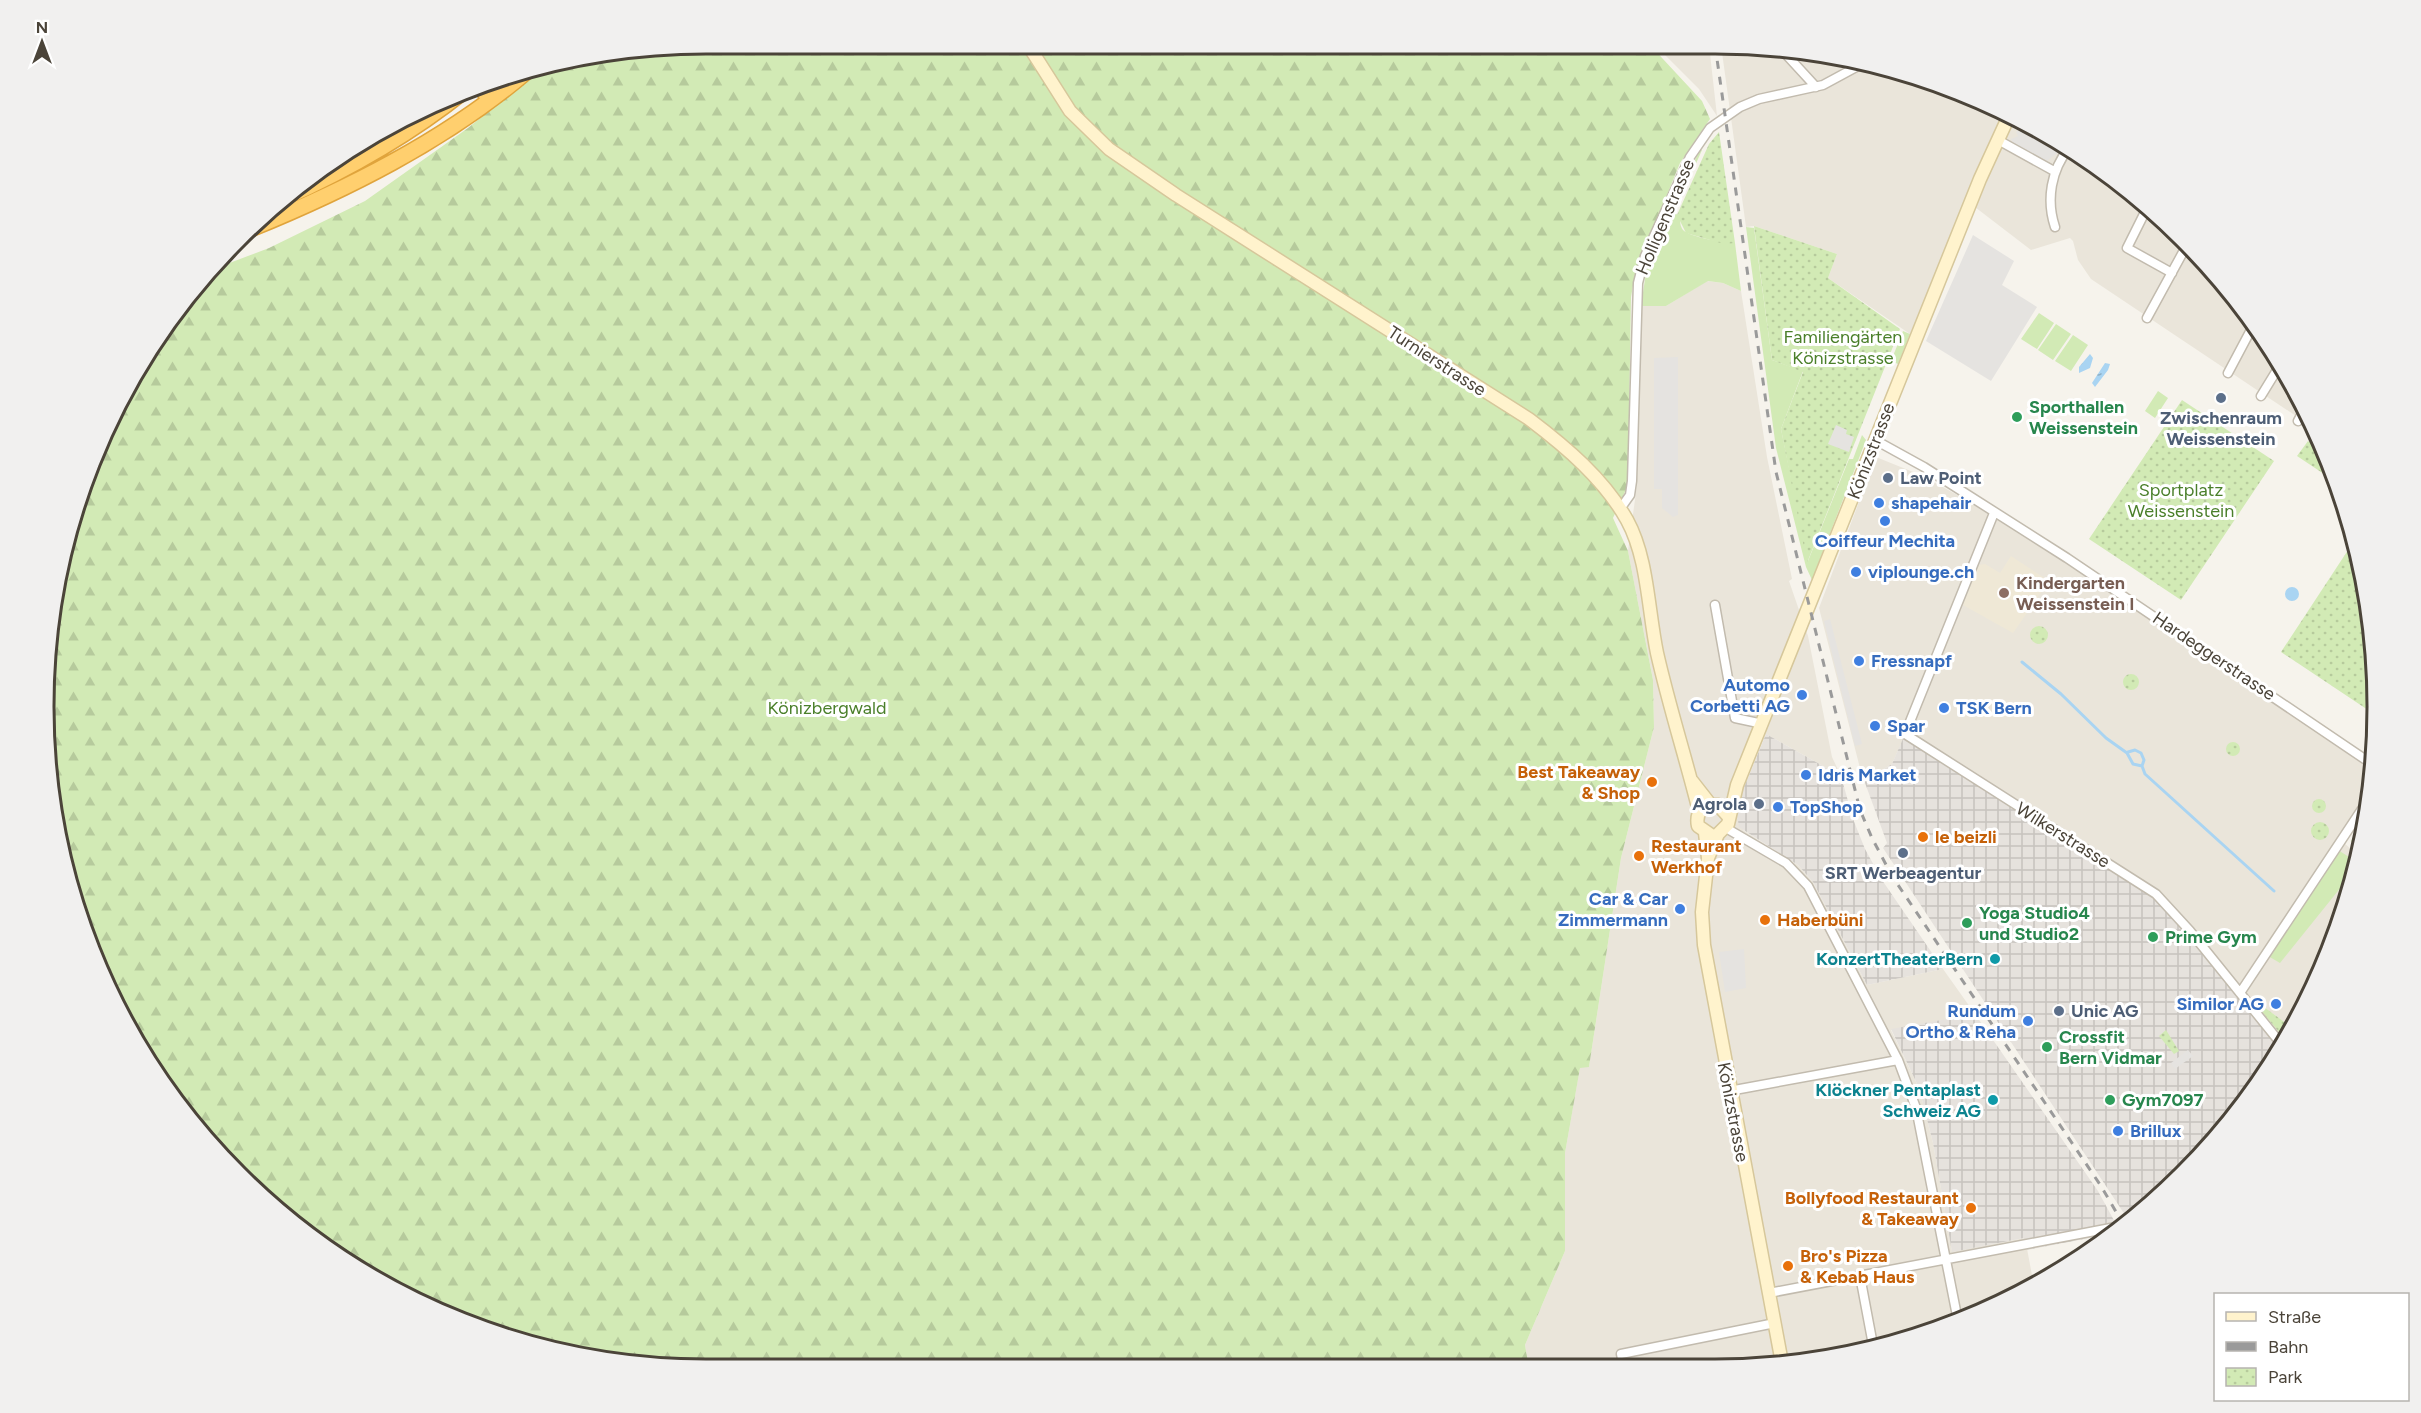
<svg xmlns="http://www.w3.org/2000/svg" width="2421" height="1413" font-family="Figtree,sans-serif">
<style>
.residential{fill:#eae5da}
.industrial{fill:url(#industrial-grid)}
.education{fill:#efe8d6}
.grass{fill:#d2eab5}
.forest{fill:url(#forest-firs)}
.park{fill:url(#park-dots)}
.parking{fill:#e5e3e0}
.water{fill:url(#water-ripples)}
.lines{fill:none;stroke-linecap:round;stroke-linejoin:round}
.stream{stroke:#a9d4f2;stroke-width:3}
.street-casing{stroke:#c2bbae;stroke-width:11}
.secondary-casing{stroke:#d6c79b;stroke-width:15}
.highway-casing{stroke:#e0a43c;stroke-width:18}
.street{stroke:#fff;stroke-width:8}
.secondary{stroke:#fff3cd;stroke-width:12}
.highway{stroke:#ffcf6e;stroke-width:15}
.rail{stroke:#9a9a9a;stroke-width:3;stroke-dasharray:8 8;stroke-linecap:butt}
.service-dot{fill:#5c6f8a;stroke:#fff;stroke-width:2}
.leisure-dot{fill:#2e9e5b;stroke:#fff;stroke-width:2}
.shop-dot{fill:#3f7fe0;stroke:#fff;stroke-width:2}
.education-dot{fill:#8d6e63;stroke:#fff;stroke-width:2}
.food-dot{fill:#e8710a;stroke:#fff;stroke-width:2}
.culture-dot{fill:#0f9aa8;stroke:#fff;stroke-width:2}
.labels{text-anchor:middle;dominant-baseline:central;stroke-width:6;stroke-linejoin:round;paint-order:stroke}
.street-label{font-size:18px;fill:#4b4439;stroke:#fff}
.park-label{font-size:18px;fill:#4a7f2a;stroke:#fff}
.leisure-label{font-size:18px;font-weight:bold;fill:#27864d;stroke:#fff;text-anchor:start}
.service-label{font-size:18px;font-weight:bold;fill:#4e5e75;stroke:#fff}
.shop-label{font-size:18px;font-weight:bold;fill:#366cbe;stroke:#fff;text-anchor:start}
.education-label{font-size:18px;font-weight:bold;fill:#785e54;stroke:#fff;text-anchor:start}
.food-label{font-size:18px;font-weight:bold;fill:#c56008;stroke:#fff;text-anchor:start}
.culture-label{font-size:18px;font-weight:bold;fill:#0d838f;stroke:#fff;text-anchor:end}
.rim{fill:none;stroke:#4b4439;stroke-width:3}
</style>
<defs>
<pattern id="industrial-grid" width="8" height="8" patternUnits="userSpaceOnUse" patternTransform="scale(1.5)"><rect width="8" height="8" fill="#e6e2dd"/><path d="M0 4h8M4 0v8" fill="none" stroke="#c7c3be"/></pattern>
<pattern id="forest-firs" width="22" height="20" patternUnits="userSpaceOnUse" patternTransform="scale(1.5)"><rect width="22" height="20" fill="#d2eab5"/><path d="M5 1l3.5 6h-7zM16 11l3.5 6h-7z" fill="#b6ca9c"/></pattern>
<pattern id="park-dots" width="8" height="8" patternUnits="userSpaceOnUse" patternTransform="scale(1.5)"><rect width="8" height="8" fill="#d2eab5"/><path d="M2 2h.1M6 6h.1" fill="none" stroke="#b6ca9c" stroke-width="1.8" stroke-linecap="round"/></pattern>
<pattern id="water-ripples" width="26" height="14" patternUnits="userSpaceOnUse" patternTransform="scale(1.5)"><rect width="26" height="14" fill="#a9d4f2"/><path d="M2 4q2-2 4 0t4 0M15 11q2-2 4 0t4 0" fill="none" stroke="#8caec5"/></pattern>
</defs>
<rect width="100%" height="100%" fill="#f6f3ec"/>
<!-- residential -->
<path class="residential" d="M1672,45H1709L1717,116L1699,89L1663,53Z
M1721,45H1758L1927,79L2006,117L1910,334L1828,278L1837,254L1754,226L1746,227Z
M2009,119L2083,155L2183,237L2266,338L2314,428L2091,279L2078,260L2073,241L2070,238L2031,250L1971,204Z
M1707,281L1723,283L1741,291L1767,457L1792,579L1789,581L1808,636L1832,757L1841,776L1766,734L1748,776L1743,830L1798,865L1813,882L1867,985L1943,969L1975,1014L1891,1030L1919,1088L1933,1143L1952,1251L2025,1238L2034,1286L1927,1334L1758,1368H1529L1525,1345L1565,1251V1153L1580,1067H1589L1621,858L1654,727L1653,680L1628,551L1637,485L1641,306H1666Z
M1876,457L1923,476L2020,530L2372,764L2368,800L2344,843L2359,856L2327,960L2291,1027L2261,1005L2259,1006L2285,1039L2280,1049L2168,910L1905,735L1892,764L1882,770L1861,772L1819,608Z"/>
<!-- industrial -->
<path class="industrial" d="M1766,734L1841,776L1853,819L1865,849L1882,880L1943,969L1867,985L1813,882L1798,865L1739,827L1736,807Z
M1905,734L2154,897L2168,910L2280,1049L2266,1075L2183,1176L2127,1218L1883,848L1887,843L1861,772L1882,770L1892,764Z
M1975,1014L2098,1191L2117,1226L2105,1235L2027,1250L2024,1238L1952,1252L1933,1143L1919,1088L1891,1029Z"/>
<!-- education -->
<path class="education" d="M2011,556L2049,581L2013,633L1963,605L1979,565L1985,564L2000,573Z"/>
<!-- grass -->
<path class="grass" d="M1700,149L1702,150L1674,213L1680,216C1680,221 1680,226 1683,230C1689,237 1726,243 1735,243L1741,291L1723,283L1708,281L1666,306H1641L1647,266Z
M1746,227L1754,228L1772,360L1803,371L1781,429L1808,561L1849,459H1853L1862,435L1866,440L1812,580L1806,567L1776,448Z
M2039,313L2054,323L2037,349L2021,339Z
M2056,324L2071,334L2053,360L2038,350Z
M1903,331L1910,334L1898,364L1891,361Z
M2073,335L2088,345L2071,371L2055,361Z
M2158,391L2168,398L2155,418L2145,411Z
M2338,850L2357,862L2354,871L2280,963L2268,956Z"/>
<!-- forest -->
<path class="forest" d="M1650,45L1702,101L1710,119L1680,163L1635,274L1631,297L1628,485L1613,518L1628,551L1653,680L1654,727L1621,858L1589,1067L1580,1068L1565,1153V1251L1525,1345L1529,1368H663L493,1334L338,1258L208,1143L133,1038L94,960L56,836L45,750L49,620L66,535L112,414L155,338L211,270L269,248L365,201L468,128L543,67L620,49Z"/>
<!-- park -->
<path class="park" d="M1719,132L1735,243L1724,244L1686,233L1677,215L1709,144Z
M1754,226L1837,254L1828,278L1900,329L1807,563L1781,429L1803,372L1772,360Z
M2182,400L2274,461L2181,600L2089,539Z
M2308,441L2327,454L2330,464L2324,474L2297,456Z
M2354,541L2365,577L2377,716L2281,652Z
M2030 635a9 9 0 1 1 18 0a9 9 0 1 1-18 0Z
M2123 682a8 8 0 1 1 16 0a8 8 0 1 1-16 0Z
M2226 749a7 7 0 1 1 14 0a7 7 0 1 1-14 0Z
M2312 806a7 7 0 1 1 14 0a7 7 0 1 1-14 0Z
M2367,816L2359,853L2351,841Z
M2311 831a9 9 0 1 1 18 0a9 9 0 1 1-18 0Z
M2260,1004L2291,1027L2285,1039L2258,1007Z
M2166,1030L2179,1051L2174,1054L2159,1036Z"/>
<!-- parking -->
<path class="parking" d="M2022,128L2061,150L2047,161L2013,143L2011,139L2018,136L2016,132Z
M1973,235L2014,261L2002,285L2037,307L1991,381L1926,341Z
M1678,357V515L1673,517L1662,508V489H1654V358Z
M1836,425L1847,430L1846,434L1854,437L1849,452L1828,444Z
M1830,619L1862,744L1855,746L1824,621Z
M1744,949L1746,988L1725,992L1719,952Z
M2188,1050L2193,1056L2175,1069L2171,1063Z"/>
<!-- water -->
<path class="water" d="M2090,354L2093,358L2090,368L2079,373V367Z
M2105,363L2110,364L2108,370L2095,387L2092,383Z
M2285 594a7 7 0 1 1 14 0a7 7 0 1 1-14 0Z"/>
<g class="lines">
<!-- stream -->
<path class="stream" d="M2022,662L2061,694L2106,738L2127,753L2133,764L2142,766L2145,774L2274,891
M2128,752L2135,750L2141,753L2144,760L2142,766"/>
<!-- street casing -->
<g class="street-casing">
<path id="street" d="M1782,50L1816,87
M1998,140L2054,171
M2147,208L2127,248L2172,273
M2055,227C2046,200 2051,170 2069,148
M2147,318L2188,243
M2228,373L2254,324
M2261,396L2280,365
M2298,421L2304,410
M1875,440L1924,467L2067,558L2372,764
M1620,509L1630,495L1632,481L1638,283L1645,256L1690,157L1710,128L1740,107L1759,99L1823,85L1860,65
M1994,513L1905,734L2156,894L2190,931L2282,1045
M1715,605L1735,718L1763,724
M1726,828L1786,863L1808,886L1898,1060L1916,1108L1958,1321
M2240,993L2368,800
M1729,1091L1898,1060
M1860,1276L1873,1345
M1769,1293L2116,1227
M1624,1368L1621,1354L1775,1323"/>
</g>
<!-- secondary casing -->
<g class="secondary-casing">
<path id="secondary" d="M1030,48L1070,111L1109,149L1176,195L1529,419C1566,447 1604,479 1627,520C1648,558 1648,610 1657,653C1669,706 1686,759 1699,811
M1692,781L1710,804
M1705,833L1708,858L1702,912L1704,945L1782,1363
M1711,835L1698,826C1695,812 1704,803 1718,805L1728,816
M1708,858L1718,834L1728,824L1737,785L1980,179L2008,118"/>
</g>
<!-- highway casing -->
<g class="highway-casing">
<path id="highway" d="M485,93L504,76
M382,137L419,109
M282,199C347,170 409,135 465,90
M245,231C344,191 445,141 527,71"/>
</g>
<!-- street -->
<use href="#street" class="street"/>
<!-- secondary -->
<use href="#secondary" class="secondary"/>
<!-- highway -->
<use href="#highway" class="highway"/>
<!-- rail -->
<path class="rail" d="M1715,45L1776,472L1860,810L1872,838L1892,876L2101,1186L2122,1222"/>
</g>
<!-- markers -->
<g class="service-dot">
<circle cx="2221" cy="398" r="6"/>
<circle cx="1888" cy="478" r="6"/>
<circle cx="1759" cy="804" r="6"/>
<circle cx="1903" cy="853" r="6"/>
<circle cx="2059" cy="1011" r="6"/>
</g>
<g class="leisure-dot">
<circle cx="2017" cy="417" r="6"/>
<circle cx="1967" cy="923" r="6"/>
<circle cx="2153" cy="937" r="6"/>
<circle cx="2047" cy="1047" r="6"/>
<circle cx="2110" cy="1100" r="6"/>
</g>
<g class="shop-dot">
<circle cx="1879" cy="503" r="6"/>
<circle cx="1885" cy="521" r="6"/>
<circle cx="1856" cy="572" r="6"/>
<circle cx="1859" cy="661" r="6"/>
<circle cx="1802" cy="695" r="6"/>
<circle cx="1944" cy="708" r="6"/>
<circle cx="1875" cy="726" r="6"/>
<circle cx="1806" cy="775" r="6"/>
<circle cx="1778" cy="807" r="6"/>
<circle cx="1680" cy="909" r="6"/>
<circle cx="2276" cy="1004" r="6"/>
<circle cx="2028" cy="1021" r="6"/>
<circle cx="2118" cy="1131" r="6"/>
</g>
<circle class="education-dot" cx="2004" cy="593" r="6"/>
<g class="food-dot">
<circle cx="1652" cy="782" r="6"/>
<circle cx="1923" cy="837" r="6"/>
<circle cx="1639" cy="856" r="6"/>
<circle cx="1765" cy="920" r="6"/>
<circle cx="1971" cy="1208" r="6"/>
<circle cx="1788" cy="1266" r="6"/>
</g>
<g class="culture-dot">
<circle cx="1995" cy="959" r="6"/>
<circle cx="1993" cy="1100" r="6"/>
</g>
<g class="labels">
<!-- street labels -->
<g class="street-label">
<text transform="translate(1665 217) rotate(-67)">Holligenstrasse</text>
<text transform="translate(1437 361) rotate(33)">Turnierstrasse</text>
<text transform="translate(1871 451) rotate(-69)">Könizstrasse</text>
<text transform="translate(2214 656) rotate(34)">Hardeggerstrasse</text>
<text transform="translate(2063 835) rotate(32)">Wilkerstrasse</text>
<text transform="translate(1733 1112) rotate(79)">Könizstrasse</text>
</g>
<!-- park labels -->
<g class="park-label">
<text x="1843" y="337">Familiengärten<tspan x="1843" dy="21">Könizstrasse</tspan></text>
<text x="2181" y="490">Sportplatz<tspan x="2181" dy="21">Weissenstein</tspan></text>
<text x="827" y="708">Könizbergwald</text>
</g>
<!-- leisure labels -->
<g class="leisure-label">
<text x="2029" y="407">Sporthallen<tspan x="2029" dy="21">Weissenstein</tspan></text>
<text x="1979" y="913">Yoga Studio4<tspan x="1979" dy="21">und Studio2</tspan></text>
<text x="2165" y="937">Prime Gym</text>
<text x="2059" y="1037">Crossfit<tspan x="2059" dy="21">Bern Vidmar</tspan></text>
<text x="2122" y="1100">Gym7097</text>
</g>
<!-- service labels -->
<g class="service-label">
<text x="2221" y="418">Zwischenraum<tspan x="2221" dy="21">Weissenstein</tspan></text>
<text x="1900" y="478" text-anchor="start">Law Point</text>
<text x="1747" y="804" text-anchor="end">Agrola</text>
<text x="1903" y="873">SRT Werbeagentur</text>
<text x="2071" y="1011" text-anchor="start">Unic AG</text>
</g>
<!-- shop labels -->
<g class="shop-label">
<text x="1891" y="503">shapehair</text>
<text x="1885" y="541" text-anchor="middle">Coiffeur Mechita</text>
<text x="1868" y="572">viplounge.ch</text>
<text x="1871" y="661">Fressnapf</text>
<text x="1790" y="685" text-anchor="end">Automo<tspan x="1790" dy="21">Corbetti AG</tspan></text>
<text x="1956" y="708">TSK Bern</text>
<text x="1887" y="726">Spar</text>
<text x="1818" y="775">Idris Market</text>
<text x="1790" y="807">TopShop</text>
<text x="1668" y="899" text-anchor="end">Car &amp; Car<tspan x="1668" dy="21">Zimmermann</tspan></text>
<text x="2264" y="1004" text-anchor="end">Similor AG</text>
<text x="2016" y="1011" text-anchor="end">Rundum<tspan x="2016" dy="21">Ortho &amp; Reha</tspan></text>
<text x="2130" y="1131">Brillux</text>
</g>
<!-- education labels -->
<g class="education-label">
<text x="2016" y="583">Kindergarten<tspan x="2016" dy="21">Weissenstein I</tspan></text>
</g>
<!-- food labels -->
<g class="food-label">
<text x="1640" y="772" text-anchor="end">Best Takeaway<tspan x="1640" dy="21">&amp; Shop</tspan></text>
<text x="1935" y="837">le beizli</text>
<text x="1651" y="846">Restaurant<tspan x="1651" dy="21">Werkhof</tspan></text>
<text x="1777" y="920">Haberbüni</text>
<text x="1959" y="1198" text-anchor="end">Bollyfood Restaurant<tspan x="1959" dy="21">&amp; Takeaway</tspan></text>
<text x="1800" y="1256">Bro's Pizza<tspan x="1800" dy="21">&amp; Kebab Haus</tspan></text>
</g>
<!-- culture labels -->
<g class="culture-label">
<text x="1983" y="959">KonzertTheaterBern</text>
<text x="1981" y="1090">Klöckner Pentaplast<tspan x="1981" dy="21">Schweiz AG</tspan></text>
</g>
</g>
<!-- crop -->
<path d="M0 0H2421V1413H0ZM706 54H1715A652 652 0 0 1 2367 706V707A652 652 0 0 1 1715 1359H706A652 652 0 0 1 54 707V706A652 652 0 0 1 706 54Z" fill="#f1f0ef" fill-rule="evenodd"/>
<path class="rim" d="M706 54H1715A652 652 0 0 1 2367 706V707A652 652 0 0 1 1715 1359H706A652 652 0 0 1 54 707V706A652 652 0 0 1 706 54Z"/>
<!-- legend -->
<rect x="2214" y="1293" width="195" height="108" fill="#ffffff" stroke="#b7b4b0" stroke-width="1.5"/>
<rect x="2226" y="1312" width="30" height="9" fill="#fff3cd" stroke="#b7b4b0" stroke-width="1.5"/>
<text x="2268" y="1323" font-size="18" fill="#4b4439">Straße</text>
<rect x="2226" y="1342" width="30" height="9" fill="#9a9a9a" stroke="#b7b4b0" stroke-width="1.5"/>
<text x="2268" y="1353" font-size="18" fill="#4b4439">Bahn</text>
<rect x="2226" y="1368" width="30" height="18" fill="url(#park-dots)" stroke="#b7b4b0" stroke-width="1.5"/>
<text x="2268" y="1383" font-size="18" fill="#4b4439">Park</text>
<!-- north arrow -->
<g transform="translate(42 42)" stroke="#ffffff" stroke-width="4.5" paint-order="stroke">
<path d="M0-4.5L10 22L0 15L-10 22Z" fill="#4b4439"/>
<text y="-9" font-size="16" font-weight="bold" text-anchor="middle" fill="#4b4439">N</text>
</g>
</svg>
